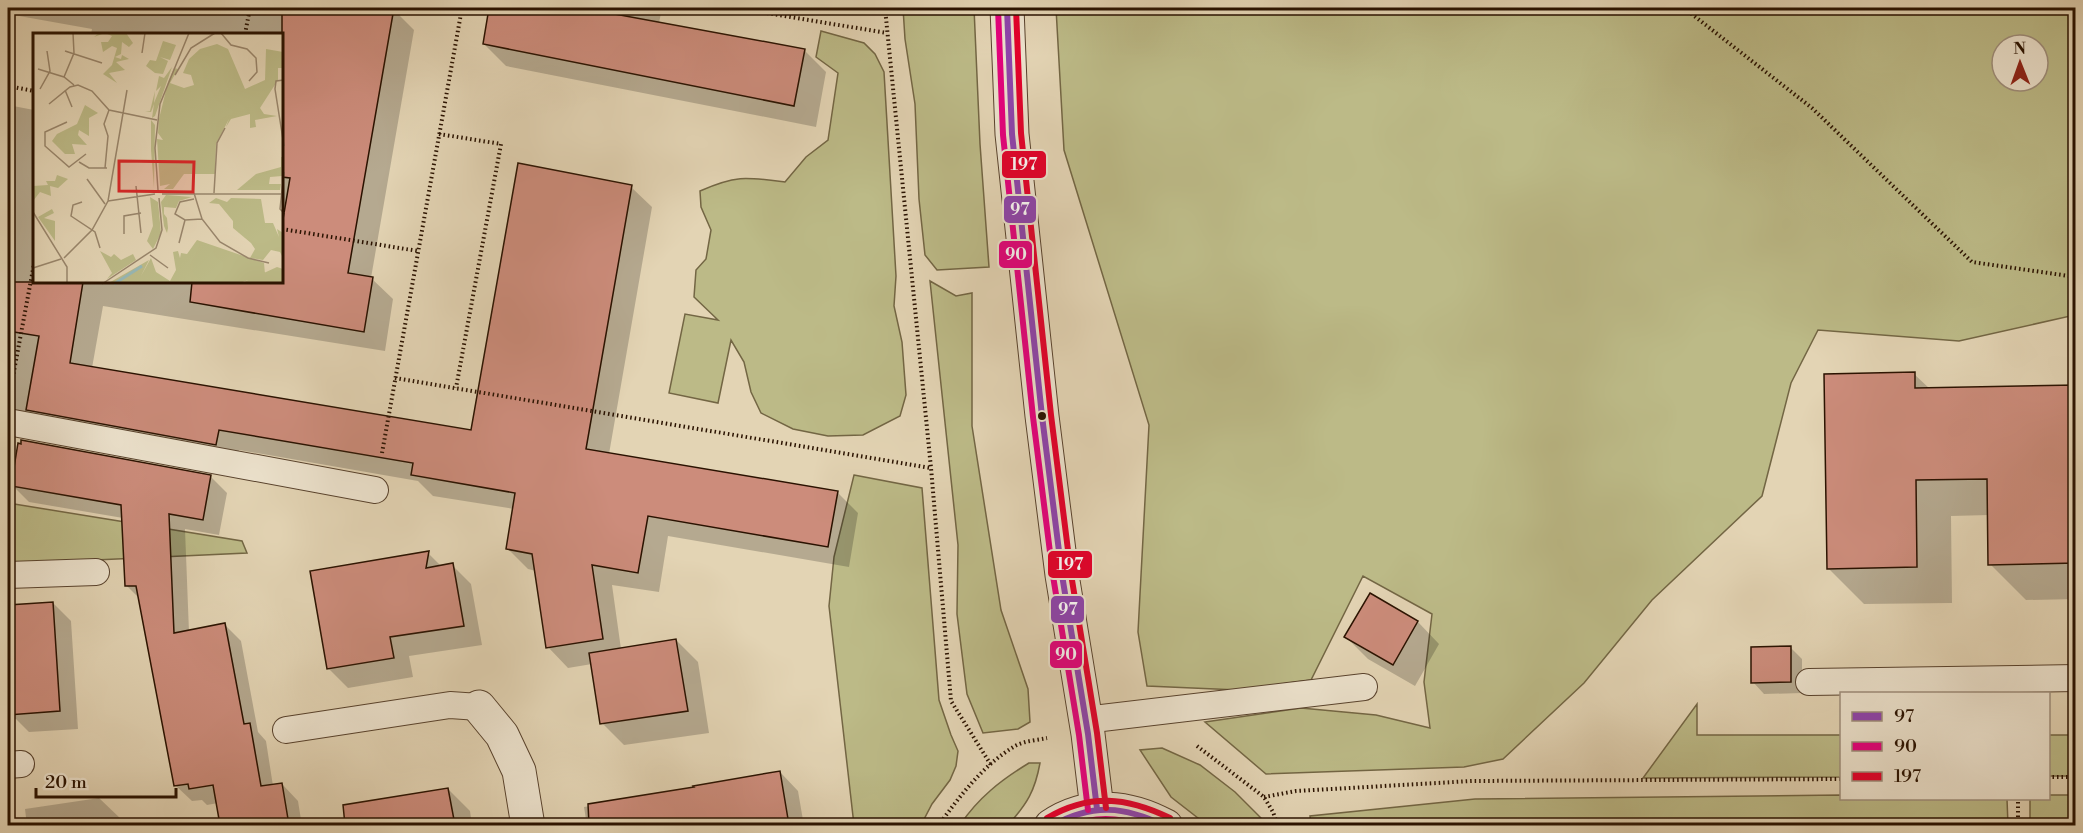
<svg xmlns="http://www.w3.org/2000/svg" width="2083" height="833" font-family="'Libre Bodoni',serif">
<style>
.green{fill:#bcba87;stroke:#736644;stroke-width:1.5;fill-rule:evenodd}
.shadow{fill:#0003}
.building{fill:#cc8c7b;stroke:#2a1200;stroke-width:1.5}
.lines{fill:none;stroke-linecap:round;stroke-linejoin:round}
.service-casing{stroke:#58422d;stroke-width:28}
.minor-casing{stroke:#58422d;stroke-width:35}
.tertiary-casing{stroke:#58422d;stroke-width:35}
.path{stroke:#2a1200;stroke-width:4;stroke-dasharray:1.5 3;stroke-linecap:butt}
.service{stroke:#ede3ce;stroke-width:26}
.minor{stroke:#ede3ce;stroke-width:33}
.tertiary{stroke:#ede3ce;stroke-width:33}
.bus-1-casing{stroke:#ede3ce;stroke-width:10}
.bus-2-casing{stroke:#ede3ce;stroke-width:10}
.bus-3-casing{stroke:#ede3ce;stroke-width:10}
.bus-1{stroke:#8e44ad;stroke-width:6}
.bus-2{stroke:#e5007d;stroke-width:6}
.bus-3{stroke:#e4002b;stroke-width:6}
.bus-dot{fill:#2a1200;stroke:#ede3ce;stroke-width:2}
.inset-river{fill:none;stroke:#97b7b5;stroke-width:3}
.inset-road{fill:none;stroke:#99866c;stroke-width:1.5}
.view{fill:#d62828;fill-opacity:0.15;stroke:#d62828;stroke-width:3}
.inset-edge{fill:none;stroke:#2a1200;stroke-width:3}
.line-badge{stroke:#ede3ce;stroke-width:2}
.badge-label{font-size:16px;text-anchor:middle;font-weight:bold;fill:#fff}
</style>
<rect width="100%" height="100%" fill="#e3d4b4"/>
<filter id="stains"><feTurbulence type="fractalNoise" baseFrequency=".00333" numOctaves="4"/><feColorMatrix values="0 0 0 0 .2 0 0 0 0 .09 0 0 0 0 .02 0 0 0 .5 -.17"/></filter>
<radialGradient id="worn" r=".72"><stop offset=".6" stop-color="#630" stop-opacity="0"/><stop offset="1" stop-color="#630" stop-opacity=".3"/></radialGradient>
<!-- green -->
<path class="green" d="M903,8H974L980,144L989,267L937,270L925,255L919,199L915,104L905,39Z
M1056,8H2075V315L1959,341L1818,330L1791,383L1762,496L1652,600L1584,683L1503,759L1464,767L1266,774L1205,722L1301,708L1376,715L1430,728L1424,682L1432,614L1363,576L1311,680L1238,690L1147,686L1138,632L1149,425L1064,150ZM2002,45H2038V81H2002Z
M821,31L864,43L875,54L884,72L896,276L894,306L902,342L906,395L900,416L863,435L828,436L793,429L761,413L751,392L744,362L731,340L718,403L669,393L685,314L718,320L694,297L696,270L706,259L711,230L701,207L700,191C736,175 746,177 785,182L806,157L828,140L838,73L816,57Z
M930,281L956,296L972,293V426L1001,610L1028,689L1030,722L1018,729L983,733L967,694L957,614L958,545Z
M854,475L922,488L939,700L951,735L958,751L956,766L950,780L932,804L921,825H854L829,606L834,557Z
M8,503L242,541L247,553L8,564Z
M1697,704V735H1841V777L1643,778Z
M2049,735H2075V776H2049Z
M1162,748L1200,765L1235,792L1263,820V825H1207L1171,797L1140,750Z
M1029,763H1040C1035,791 1027,804 1008,825H960C978,798 1001,780 1029,763Z
M1841,795L1842,798L2007,799L2008,825L1311,826L1310,816L1475,799Z
M2049,795H2075V825H2030V799L2048,798Z"/>
<!-- shadow -->
<path class="shadow" d="M8,8H384L393,9L414,30L371,278L393,299L385,351L103,306L92,368L472,432L631,187L652,207L609,454L837,492L858,513L849,567L668,536L659,592L612,585L621,649L676,640L698,662L709,733L624,745L602,723L592,664L568,668L548,647L536,571L528,569L508,549L514,509L433,496L418,481L239,450L236,465L8,411V105L34,110V282H282V34H91L92,29L8,14Z
M491,8H662L659,23L804,50L826,72L816,127L506,66L484,44Z
M1914,374L1930,389L2076,387V599L2026,600L1990,564L1989,515L1951,516L1952,603L1864,604L1828,568Z
M20,441L210,476L227,493L219,535L185,529L189,632L225,625L241,641L258,732L266,741L273,786L282,784L298,801L302,826H221L218,803L207,805L202,800L192,801L175,785L140,599L127,586L123,518L29,502L12,485Z
M428,553L442,567L452,565L471,584L482,645L409,656L413,677L348,688L328,668Z
M1371,595L1418,622L1439,644L1415,686L1368,659L1346,637Z
M53,603L71,621L78,729L29,732L16,719L8,720V606Z
M1790,647L1802,659V693L1764,694L1753,682Z
M780,772L798,791L804,826H587L584,807L695,789Z
M448,789L470,811L472,826H393L388,799Z
M99,798L121,819L122,826H27L25,809Z"/>
<!-- building -->
<path class="building" d="M282,8H394L348,273L373,277L364,332L190,302L192,282H282V225L290,178L282,177Z
M489,8H582L805,49L794,106L483,44Z
M518,163L632,185L586,449L838,491L828,547L648,516L638,573L592,565L603,639L546,648L532,554L506,549L515,493L411,475L413,463L219,430L216,445L26,410L39,336L8,331V282H83L70,363L471,430Z
M1915,372V388L2076,385V563L1988,565L1987,479L1916,480L1917,567L1827,569L1824,374Z
M21,440L211,475L203,520L169,514L174,633L225,623L244,724L250,723L261,786L282,783L289,825H220L213,785L189,789L188,784L174,786L136,586H125L121,505L11,486L18,443L21,444Z
M429,551L426,568L453,563L464,626L390,637L394,658L327,669L310,571Z
M1370,593L1418,621L1393,665L1344,637Z
M53,602L60,711L8,715V605Z
M676,639L688,711L600,724L589,653Z
M1791,646V682L1751,683V647Z
M780,771L789,825H589L588,804L694,787L693,786Z
M448,788L455,825H345L343,805Z"/>
<g class="lines">
<!-- service casing -->
<g class="service-casing">
<path id="service" d="M8,422L375,490
M8,575L96,572
M1809,682L2076,678
M1085,720L1364,687
M286,730L450,705L479,707
M8,765L21,764"/>
</g>
<!-- minor casing -->
<g class="minor-casing">
<path id="minor" d="M479,707L502,735L519,771L528,826"/>
</g>
<!-- tertiary casing -->
<g class="tertiary-casing">
<path id="tertiary" d="M1007,8L1012,134L1042,416L1062,575L1088,734L1097,809
M1051,826C1088,801 1129,806 1166,826"/>
</g>
<!-- path -->
<path class="path" d="M736,8L887,33
M885,8L931,468L951,701L991,765
M1684,8L1812,108L1972,262L2076,277
M245,34L250,8
M8,86L34,91
M439,134L501,144L456,388
M282,229L418,251
M395,378L931,468
M11,387L34,264
M382,453L462,8
M1197,746L1264,797L1273,812L1278,826
M2048,777H2076
M1264,797L1296,791L1472,781L1842,779
M938,826C960,796 983,765 1015,746C1024,741 1037,740 1047,738
M2018,826V798"/>
<!-- service -->
<use href="#service" class="service"/>
<!-- minor -->
<use href="#minor" class="minor"/>
<!-- tertiary -->
<use href="#tertiary" class="tertiary"/>
<!-- bus-1 casing -->
<g class="bus-1-casing">
<path id="bus-1" d="M1007,8L1012,134L1042,416L1062,575L1088,734L1097,809
M1052,826C1092,803 1125,806 1165,826"/>
</g>
<!-- bus-2 casing -->
<g class="bus-2-casing">
<path id="bus-2" d="M998,8L1003,135L1033,417L1053,576L1079,735L1088,810
M1071,826C1095,816 1118,817 1143,826"/>
</g>
<!-- bus-3 casing -->
<g class="bus-3-casing">
<path id="bus-3" d="M1016,8L1021,133L1051,415L1071,574L1097,733L1106,808
M1047,818C1090,793 1126,797 1170,818"/>
</g>
<!-- bus-1 -->
<use href="#bus-1" class="bus-1"/>
<!-- bus-2 -->
<use href="#bus-2" class="bus-2"/>
<!-- bus-3 -->
<use href="#bus-3" class="bus-3"/>
</g>
<!-- markers -->
<circle class="bus-dot" cx="1042" cy="416" r="5"/>
<!-- overview -->
<g transform="translate(33 33)">
<rect width="250" height="250" fill="#e3d4b4"/>
<path d="M66,0H93L100,10L96,14L89,9L88,21L82,24L88,26L89,22L96,26L83,29L92,37L76,40L84,50L70,41L79,32L84,15L79,13L70,19L68,9H75L79,3L72,0L61,4ZM130,8L143,12L137,27L127,24L135,28L130,41L122,40L113,33L117,27L123,28ZM184,11L195,16L212,56L232,47L233,16L250,19V35H245V47L227,75L231,81L244,83L222,87L223,94L217,95V81L198,86L193,94L196,86L183,111L182,141H151L140,156H131L137,151L127,153L124,106L130,107L125,100L126,86L135,49L141,35L145,36L137,50L151,55L161,52L158,42L150,40L156,26L167,16ZM139,34L122,83L119,85L121,71L118,79L112,78H117L122,58L121,70L128,53L123,58L126,43L131,45ZM52,72L65,80L56,85V103L46,97L45,102L54,112L39,111L42,121H32L19,108L24,101L44,91ZM118,87L122,92L121,155L118,117ZM248,124H250L249,143L237,144L236,151H248L247,157H204L223,141L248,134ZM24,142L35,146L25,155L17,153L18,163L7,159L0,168V153L15,152L13,148H22ZM133,162L159,164L146,168L143,175L131,174V181L134,185L135,195L134,200L131,193L128,169ZM117,164L125,169L128,200L120,216L114,208L120,193ZM183,165L194,169L198,165L228,166L232,190H240L246,204L244,196L250,200V225L247,219L238,217L230,227L217,225L222,216L218,210L200,195V188L186,171L176,170ZM19,176L21,180L11,185L22,188V208L5,184ZM164,207L231,230L232,241L207,250L74,251L116,227L108,243L118,225L123,239L137,248L143,237L140,219L145,218L147,225L148,220L154,221ZM67,218L78,224L81,221L88,227L100,221L103,227L74,246L79,240ZM244,234L250,236V250H209Z" fill="#bcba87"/>
<path class="inset-river" d="M81,251L109,233"/>
<path class="inset-road" d="M188,0L198,12L214,16L223,25L224,39L216,48M32,18L69,30M109,20L112,0M5,36L31,44L41,52M142,42L158,15L182,0M31,44L41,20L40,0M251,47L243,48L242,56L251,113M7,56L17,38L14,18M32,57L39,74M16,71L37,54L45,52L59,58L76,77L124,87M34,89L12,99V113L36,134L53,121M46,129L56,135H74M72,135L75,103L71,91L76,77M251,139L247,176L251,180M54,146L72,171M103,153L108,200M125,157L122,115L127,71L156,0M161,160L169,186L187,209L215,225L236,230M181,160L184,110L192,95M129,161H251M161,166L147,169L142,181L152,187L169,186M75,168L122,161M49,169L40,172L38,183L62,199L67,215M0,179L34,234V251M91,201V183L108,180M146,210L152,187M117,222L135,235M31,225L59,197L75,168L94,57M0,235L28,226M69,251L123,215L129,197L126,165"/>
<path class="view" d="M86,128L161,129L160,159L86,158Z"/>
<rect width="250" height="250" class="inset-edge"/>
</g>
<g class="line-badge">
<rect x="1001" y="150" width="46" height="29" rx="6" fill="#e4002b"/>
<rect x="1003" y="195" width="34" height="29" rx="6" fill="#8e44ad"/>
<rect x="998" y="240" width="35" height="29" rx="6" fill="#e5007d"/>
<rect x="1047" y="550" width="46" height="29" rx="6" fill="#e4002b"/>
<rect x="1050" y="595" width="35" height="29" rx="6" fill="#8e44ad"/>
<rect x="1049" y="640" width="34" height="29" rx="6" fill="#e5007d"/>
</g>
<g class="badge-label">
<text x="1024" y="170">197</text>
<text x="1020" y="215">97</text>
<text x="1016" y="260">90</text>
<text x="1070" y="570">197</text>
<text x="1068" y="615">97</text>
<text x="1066" y="660">90</text>
</g>
<!-- margin -->
<rect width="2083" height="833" fill="none" stroke="#e3d4b4" stroke-width="30"/>
<rect x="9" y="9" width="2065" height="815" fill="none" stroke="#2a1200" stroke-width="3"/>
<rect x="15" y="15" width="2053" height="803" fill="none" stroke="#2a1200" stroke-width="1.5"/>
<!-- legend -->
<rect x="1840" y="692" width="210" height="108" fill="#ede3ce" stroke="#9f8f7c" stroke-width="1.5"/>
<rect x="1852" y="712" width="30" height="9" fill="#8e44ad" stroke="#9f8f7c" stroke-width="1.5"/>
<text x="1894" y="722" font-size="18" fill="#2a1200">97</text>
<rect x="1852" y="742" width="30" height="9" fill="#e5007d" stroke="#9f8f7c" stroke-width="1.5"/>
<text x="1894" y="752" font-size="18" fill="#2a1200">90</text>
<rect x="1852" y="772" width="30" height="9" fill="#e4002b" stroke="#9f8f7c" stroke-width="1.5"/>
<text x="1894" y="782" font-size="18" fill="#2a1200">197</text>
<!-- north arrow -->
<g transform="translate(2020 63) rotate(359)"><circle r="28" fill="#ede3ce" stroke="#9f8f7c" stroke-width="1.5"/>
<path d="M0-4.5L10 22L0 15L-10 22Z" fill="#8f2418"/>
<text y="-9" font-size="16" font-weight="bold" text-anchor="middle" fill="#2a1200">N</text>
</g>
<!-- scale -->
<path d="M36 788v9h140v-9" fill="none" stroke="#2a1200" stroke-width="3"/>
<text x="45" y="788" font-size="18" fill="#2a1200" stroke="#ede3ce" stroke-width="4.5" paint-order="stroke">20 m</text>
<rect width="100%" height="100%" filter="url(#stains)"/>
<rect width="100%" height="100%" fill="url(#worn)"/>
</svg>
